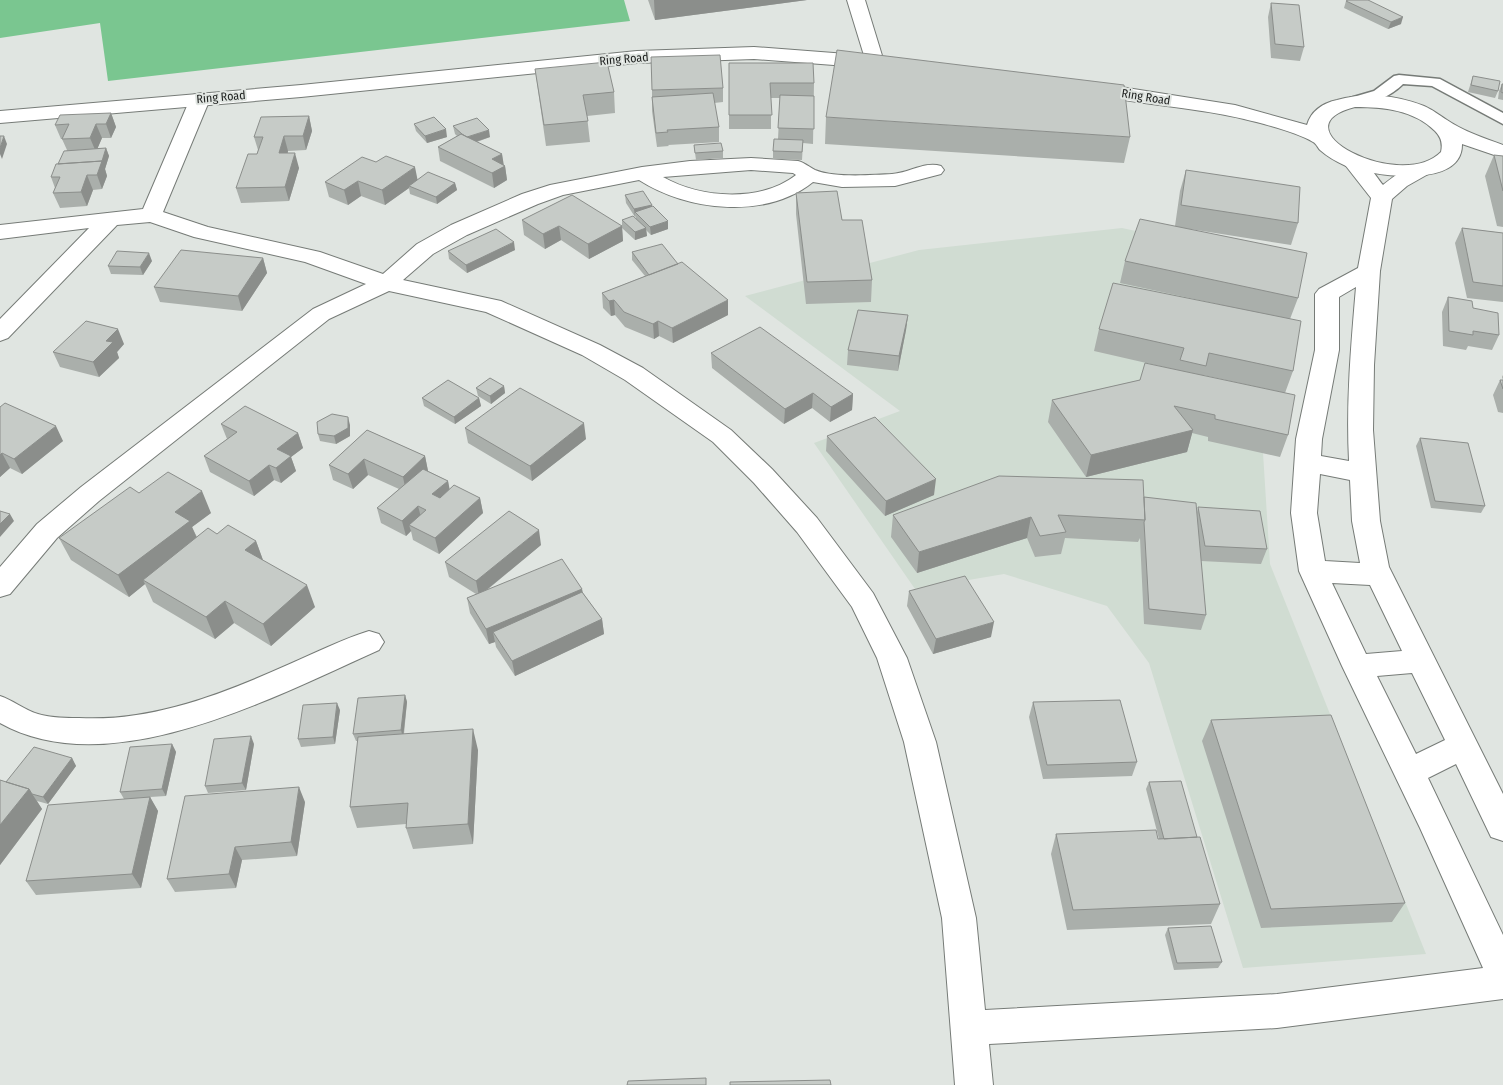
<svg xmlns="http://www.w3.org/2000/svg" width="1503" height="1085" font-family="'Fira Sans Condensed',sans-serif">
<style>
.built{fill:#d0dcd2}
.forest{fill:#7ac690}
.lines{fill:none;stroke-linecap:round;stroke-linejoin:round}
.service-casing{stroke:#767b77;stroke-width:3}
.minor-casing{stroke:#767b77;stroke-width:2}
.secondary-casing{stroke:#767b77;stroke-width:2}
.service{fill:#fff;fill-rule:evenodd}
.minor{fill:#fff;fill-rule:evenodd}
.secondary{fill:#fff;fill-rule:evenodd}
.wall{fill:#aaafab}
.shaded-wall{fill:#8b8e8b}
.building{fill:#c6cbc7;stroke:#8b8e8b}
.labels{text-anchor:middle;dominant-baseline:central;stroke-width:4;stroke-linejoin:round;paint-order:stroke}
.far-street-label{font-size:12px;fill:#1e201f;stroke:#e0e5e1}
</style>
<rect width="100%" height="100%" fill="#e0e5e1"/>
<!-- built -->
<path class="built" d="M1122,228L1291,265L1260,405L1270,564L1426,954L1243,968L1149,663L1107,606L1004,574L915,589L814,443L900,411L745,296L919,250Z"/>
<!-- forest -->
<path class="forest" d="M0,0H624L630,21L108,81L100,23L0,38Z"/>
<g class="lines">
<!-- service casing -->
<g class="service-casing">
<path id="service" d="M1399,75L1440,79L1503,113V124L1432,86L1403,84C1391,96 1367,108 1350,104L1347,101L1350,98L1374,91L1394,76Z"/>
</g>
<!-- minor casing -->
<g class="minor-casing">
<path id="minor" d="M847,0H865L884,62L882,66L875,68L868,66L866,62Z
M200,93L207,95L210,99L163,212L208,227L320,252L383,274L417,244L451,225L522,194L550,185L642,167L690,161L751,158L798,161C805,163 809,167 815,170C834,178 871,175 892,174C909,173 925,161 941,166L944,170L941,174L895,186L842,187L813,182C766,220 687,211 639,180L563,195L538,204L467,235L433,254L403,280L501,301L600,345L643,368L731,430L772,469L817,518L873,593L907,658L936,742L976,918L985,1010L1277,994L1483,968L1420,828L1342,666L1299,571L1291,513L1296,439L1315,350V294L1319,289L1358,268L1371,198L1342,161L1345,157C1363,152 1373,173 1383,185C1396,175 1414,160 1430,165L1433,169L1430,173L1407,186L1392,199L1380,271L1374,365L1373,430L1380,521L1389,567L1503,794V841L1491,837L1456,764L1428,778L1503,935V999L1277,1028L989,1044L993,1085H955L942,918L904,742L877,658L852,607L797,532L754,483L713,442L625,380L582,355L486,312L389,291L329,319L99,501L57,538L10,594L0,597V567L37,524L81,487L313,309L366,284L305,262L194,237L150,222L117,225L8,338L0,341V319L89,228L0,239V225L143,209L190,99L193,95ZM751,170L793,173L796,175C760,203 700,198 663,177ZM1356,287C1351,345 1346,403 1349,461L1321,456L1322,439L1339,350V297ZM1320,474L1350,480L1352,521L1360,563L1325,561L1317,513ZM1332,583L1370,585L1402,651L1366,654ZM1412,673L1445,740L1416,754L1377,676Z
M369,631L379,634L384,642L379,650C276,696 110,785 0,723V696C13,700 24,710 38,714C51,718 66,718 79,718C153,722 225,693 292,663C317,652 343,639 369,631Z"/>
</g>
<!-- secondary casing -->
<g class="secondary-casing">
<path id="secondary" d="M754,47L873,56L880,58L882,62L880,66L873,68L754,59L637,63L301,97L0,123V111L301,85L637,51Z
M1089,82L1235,105L1307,125C1311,111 1323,103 1337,100C1365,92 1397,95 1424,106C1433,110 1439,115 1447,120C1463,131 1484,138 1503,145V158L1462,144C1463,190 1372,176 1346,166C1337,162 1328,157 1320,150C1318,148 1316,143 1313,142C1299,133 1261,123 1244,119C1191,106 1134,105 1082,92L1079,88L1082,84ZM1355,107C1384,107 1414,110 1435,131C1441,137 1443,143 1441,152C1401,193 1273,128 1355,107Z"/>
</g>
<!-- service -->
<use href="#service" class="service"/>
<!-- minor -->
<use href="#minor" class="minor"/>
<!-- secondary -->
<use href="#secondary" class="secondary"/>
</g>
<!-- wall -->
<path class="wall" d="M648,0H807L655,20Z
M1346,1L1401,24L1388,29L1344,8Z
M1271,3L1304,47L1300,61L1271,58L1268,17Z
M729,63L814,83L813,144L803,143L802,160L773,159V151L778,139L780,98H771V129H729Z
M535,69L614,92L615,113L587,116L590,142L546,146Z
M1473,76L1498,91L1495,98L1468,92Z
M1502,84H1503V100L1498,99L1499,91Z
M723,88V102L714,103L719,127V142L668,145L669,146L657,147L652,111V90Z
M111,113L116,127L111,138H102L97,149L106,148L109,156L105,169L107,176L102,189L93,190L87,206L60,208L53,193L55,188L51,177L67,150L62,139H61L55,125Z
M309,116L312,131L306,150L288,151V153L299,168L289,201L241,203L236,188L257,154L258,150L254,137Z
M826,117L1130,137L1124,163L825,144Z
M414,124L447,137L427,143L416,131Z
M453,126L490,137L477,142L502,154L503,165L505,166L507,180L494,188L440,161L438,147L457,136L455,134Z
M694,145L723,151V158L696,160Z
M1494,155L1503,156V227L1497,226L1485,176Z
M1186,170L1298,223L1291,245L1190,229L1298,298L1290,319L1293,371L1285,393L1203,375L1288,435L1280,457L1208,441V437L1192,433L1187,452L1086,477L1048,422L1052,400L1140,380L1177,370L1094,351L1099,329L1222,305L1120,283L1125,261L1175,226L1180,191Z
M418,180L455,183L457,190L437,204L410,194L409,188L385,205L361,196L348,205L329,197L325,182Z
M796,193L842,220L872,280L871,302L806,304L796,214Z
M625,195L652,205V206L668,229L651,235L646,230L647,236L635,240L622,228L623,241L589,259L561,240L545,249L524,235L522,220L622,226V220L636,218L635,216V217L626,203Z
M1462,228L1503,233V302L1467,298L1455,243Z
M515,250L467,273L449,259L448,251Z
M632,252L678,264L728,300V315L673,343L659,336L654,339L625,327L615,315L611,316L603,308L602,293L645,276L632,260Z
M263,258L267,273L242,311L160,302L154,287Z
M152,261L143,275L111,274L108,266Z
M1448,297L1473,308L1499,335L1492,350L1468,346L1466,350L1443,346L1442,312Z
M908,315L906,330L898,371L847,365L848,350Z
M124,344L117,352L119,358L99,377L60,367L53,352Z
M711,353L853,394L852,410L830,422L812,408L784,424L712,368Z
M1503,375V413L1498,412L1493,395L1500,380H1503L1502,377Z
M504,386L505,393L491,404L478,396L476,388Z
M422,398H479L481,406L455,424L424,406Z
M0,407L63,441L22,474L10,468L0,477Z
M221,424L298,433L303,448L291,457L296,471L281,483L274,480L254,496L210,472L204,456L227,439Z
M350,425V436L336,444L320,441L318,434Z
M465,428L586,439L532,481L468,443Z
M367,430L425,456L428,471L448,481L449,490L480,498L483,513L439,554L413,540L411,531L406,536L381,523L377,508L399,489L368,475L353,489L333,480L329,465Z
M827,436L934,495L885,516L826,451Z
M1420,438L1485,506L1481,513L1431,508L1416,446Z
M139,493L211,513L192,527L197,537L217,534L256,541L263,560L315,607L271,646L234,623L215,639L153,602L145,584L129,597L71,560L59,538Z
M1144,497L1197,512L1198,507L1267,549L1261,564L1201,561L1206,615L1201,630L1144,624L1140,538L1138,542L1065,538L1061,554L1035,557L1027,538L917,573L891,537L893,515Z
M541,545L487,590L582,589L583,593L602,619L604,634L515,676L496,647L495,642L489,644L470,613L467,598L476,594L449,577L445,562Z
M909,591L991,637L933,654L907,606Z
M405,695L407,702L404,734L478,750L473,844L413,849L406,828V824L357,828L350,807L358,741H356L353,734Z
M1033,702L1137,762L1132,776L1043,779L1029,717Z
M340,710L335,744L301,747L298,739Z
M1211,720L1405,903L1392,922L1261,928L1202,741Z
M172,744L176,752L166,796L150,797L158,811L141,888L36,895L26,881L124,799L120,792Z
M254,744L246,790L208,793L205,786Z
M72,758L76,766L48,804L37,801L42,809L0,865V780L6,782Z
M1149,782L1197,837L1220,904L1211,924L1067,930L1051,854L1056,834L1159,839L1146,789Z
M305,802L297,856L242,860L236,888L175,892L167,879Z
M1168,928L1222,962L1218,968L1174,970L1165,935Z"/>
<!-- shaded-wall -->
<path class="shaded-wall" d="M654,0H807L655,20Z
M1403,17L1401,24L1388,29L1391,22Z
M111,113L116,127L111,138L106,124Z
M309,116L312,131L306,150L303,136Z
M96,124L102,138L96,152L90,138Z
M446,129L447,137L427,143L425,136Z
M489,130L490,137L466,145L465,138Z
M4,136L7,144L2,159L0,154V148Z
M284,136L288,151L283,168L279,153Z
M106,148L109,156L105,169L107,176L102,189L97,175Z
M295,153L299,168L289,201L285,187Z
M502,154L504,166H505L507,180L494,188L492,173V159Z
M415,167L418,182L409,186V188L385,205L382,190Z
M87,175L93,190L87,206L81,192Z
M358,181L361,196L348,205L344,190Z
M455,183L457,190L437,204L436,197Z
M652,205V212H635V217L634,209Z
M668,221V229L651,235L650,227Z
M559,226L561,240L545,249L543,234Z
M622,226L623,241L589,259L588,244Z
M646,228L647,236L635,240V232Z
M514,242L515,250L467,273L466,265Z
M149,253L152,261L143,275L140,267Z
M263,258L267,273L242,311L238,296Z
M614,300L615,315L611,316L609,301Z
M728,300V315L673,343L672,328Z
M908,315L906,330L898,371L899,356Z
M658,321L659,336L654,339L653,324Z
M118,329L124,344L117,352L119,358L99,377L93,362L106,341Z
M504,386L505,393L491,404L490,396Z
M813,393L812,408L784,424L785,409Z
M853,394L852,410L830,422L831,407Z
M479,398L481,406L455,424L454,417Z
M348,417L350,425V436L336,444L334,436Z
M584,423L586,439L532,481L530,466Z
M56,426L63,441L22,474L14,459Z
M1193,430L1187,452L1086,477L1091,455Z
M298,433L303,448L291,457L296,471L281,483L276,468L277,449Z
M2,453L10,468L0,477V455Z
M425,456L428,471L406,492L403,477Z
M364,459L368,475L353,489L348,474Z
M269,465L274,480L254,496L249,481Z
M936,479L934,495L885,516L886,501Z
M448,481L451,496L436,509L432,494Z
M202,491L211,513L192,527L199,543L143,580L145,584L129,597L118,575L175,512Z
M480,498L483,513L439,554L435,538Z
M418,506L422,521L409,525L411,531L406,536L402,521Z
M10,514L14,521L0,537V524Z
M1031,517L1027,538L917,573L919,552Z
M539,530L541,545L479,596L476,581Z
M256,541L264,563L245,550Z
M307,585L315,607L271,646L263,624Z
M582,589L584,604L493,632L495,642L489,644L486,629Z
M225,601L234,623L215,639L206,617Z
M602,619L604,634L515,676L512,661Z
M994,622L991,637L933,654L936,639Z
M405,695L407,702L403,738L401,730Z
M337,703L340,710L335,744L333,737Z
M473,729L478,750L473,844L468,824Z
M251,736L254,744L246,790L242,783Z
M172,744L176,752L166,796L162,789Z
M72,758L76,766L48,804L43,797Z
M299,787L305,802L297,856L291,842Z
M29,789L42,809L0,865V825Z
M150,797L158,811L141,888L132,874Z
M235,847L242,860L236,888L229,874Z"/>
<!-- building -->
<path class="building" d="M1348,0H1368L1403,17L1391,22L1346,1Z
M1271,3L1299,5L1304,47L1275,44Z
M837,50L1124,85L1130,137L826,117Z
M720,55L723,88L652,90L651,57Z
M607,62L614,92L583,95L588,121L544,125L535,69Z
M729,63H813L814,83H770L772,115H729Z
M1473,76L1500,81L1498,91L1471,85Z
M1502,84H1503V93L1501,92Z
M713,93L719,127L667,130L668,132L656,133L652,97Z
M780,95L814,96V129L778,128Z
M111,113L106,124H96L90,138L62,139L69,124L55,125L60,115Z
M309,116L303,136H284L279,153H295L285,187L236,188L248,154H257L263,137H254L261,117Z
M434,117L446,129L425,136L414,124Z
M477,118L489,130L467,137L462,134L453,126Z
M461,134L502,154L492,159L505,166L492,173L438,147Z
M0,136H4L0,148Z
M774,139L803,140L802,152L773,151Z
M721,143L723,151L695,153L694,145Z
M106,148L102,161L58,164L64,151Z
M1494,155L1503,156V191Z
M386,156L415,167L382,190L358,181L344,190L325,182L362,157L376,162Z
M102,161L97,175H87L81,192L53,193L60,177H51L56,164Z
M1186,170L1300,187L1298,223L1181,205Z
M428,172L455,183L436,197L409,186Z
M643,191L652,205L634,209L625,195Z
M837,191L842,220H862L872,280L807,282L796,193Z
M572,195L622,226L588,244L559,226L543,234L522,220Z
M653,206L668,221L650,227L635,212Z
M633,216L646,228L635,232L622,220Z
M1140,219L1307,253L1298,298L1125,261Z
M1462,228L1503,233V286L1473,282Z
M496,229L514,242L466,265L448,251Z
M662,244L678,264L649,275L632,252Z
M181,250L263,258L238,296L154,287Z
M117,251L149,253L140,267L108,266Z
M682,262L728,300L672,328L658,321L653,324L624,312L614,300L609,301L602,293Z
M1113,283L1301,321L1293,371L1209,353L1206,366L1180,360L1184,348L1099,329Z
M1448,297L1472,301L1473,308L1498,313L1499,335L1473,331V335L1449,331Z
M858,310L908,315L899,356L848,350Z
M86,321L118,329L106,341L113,342L93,362L53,352Z
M760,327L853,394L831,407L813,393L785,409L711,353Z
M1145,363L1295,395L1288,435L1215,419V415L1174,406L1193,430L1091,455L1052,400L1140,380Z
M490,378L504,386L490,396L476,388Z
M448,380L479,398L454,417L422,398Z
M1500,380H1503V389Z
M520,388L584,423L530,466L465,428Z
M5,403L56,426L14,459L2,453L0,455V407Z
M245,406L298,433L277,449L291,456L276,468L269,465L249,481L204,456L237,432L221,424Z
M332,414L348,417V428L334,436L318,434L317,422Z
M875,417L936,479L886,501L827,436Z
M367,430L425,456L403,477L364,459L348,474L329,465Z
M1420,438L1468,443L1485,506L1435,501Z
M423,469L448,481L432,494L440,498L454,485L480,498L435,538L409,525L426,510L418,506L402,521L377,508Z
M168,472L202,491L175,512L190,521L118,575L59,538L130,487L139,493Z
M999,476L1143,480L1145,520L1058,515L1066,532L1040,536L1031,517L919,552L893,515Z
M1144,497L1196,503L1206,615L1149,609L1144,522L1145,520Z
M1198,507L1260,511L1267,549L1205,546Z
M0,511L10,514L0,524Z
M509,511L539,530L476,581L445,562Z
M228,525L256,541L245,550L307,585L263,624L225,601L206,617L143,580L208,528L217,534Z
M562,559L582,589L486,629L467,598Z
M965,576L994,622L936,639L909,591Z
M582,592L602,619L512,661L493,632Z
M405,695L401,730L353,734L358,698Z
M1120,700L1137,762L1047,765L1033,702Z
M337,703L333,737L298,739L303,705Z
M1331,715L1405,903L1271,909L1211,720Z
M473,729L468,824L406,828L408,803L350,807L358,737Z
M251,736L242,783L205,786L214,739Z
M172,744L162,789L120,792L130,747Z
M34,747L72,758L43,797L32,794L29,789L6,782Z
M0,780L29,789L0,825Z
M1181,781L1197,837L1164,839L1149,782Z
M299,787L291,842L235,847L229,874L167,879L185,796Z
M150,797L132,874L26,881L48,805Z
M1156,830L1158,839L1200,837L1220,904L1073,910L1056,834Z
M1211,926L1222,962L1177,963L1168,928Z
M706,1078V1085H627L628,1081Z
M830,1080L831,1085H730V1082Z"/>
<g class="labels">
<!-- far-street labels -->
<g class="far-street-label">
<text transform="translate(624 59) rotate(-5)">Ring Road</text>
<text transform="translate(221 97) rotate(-5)">Ring Road</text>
<text transform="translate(1146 97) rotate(9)">Ring Road</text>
</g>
</g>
</svg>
